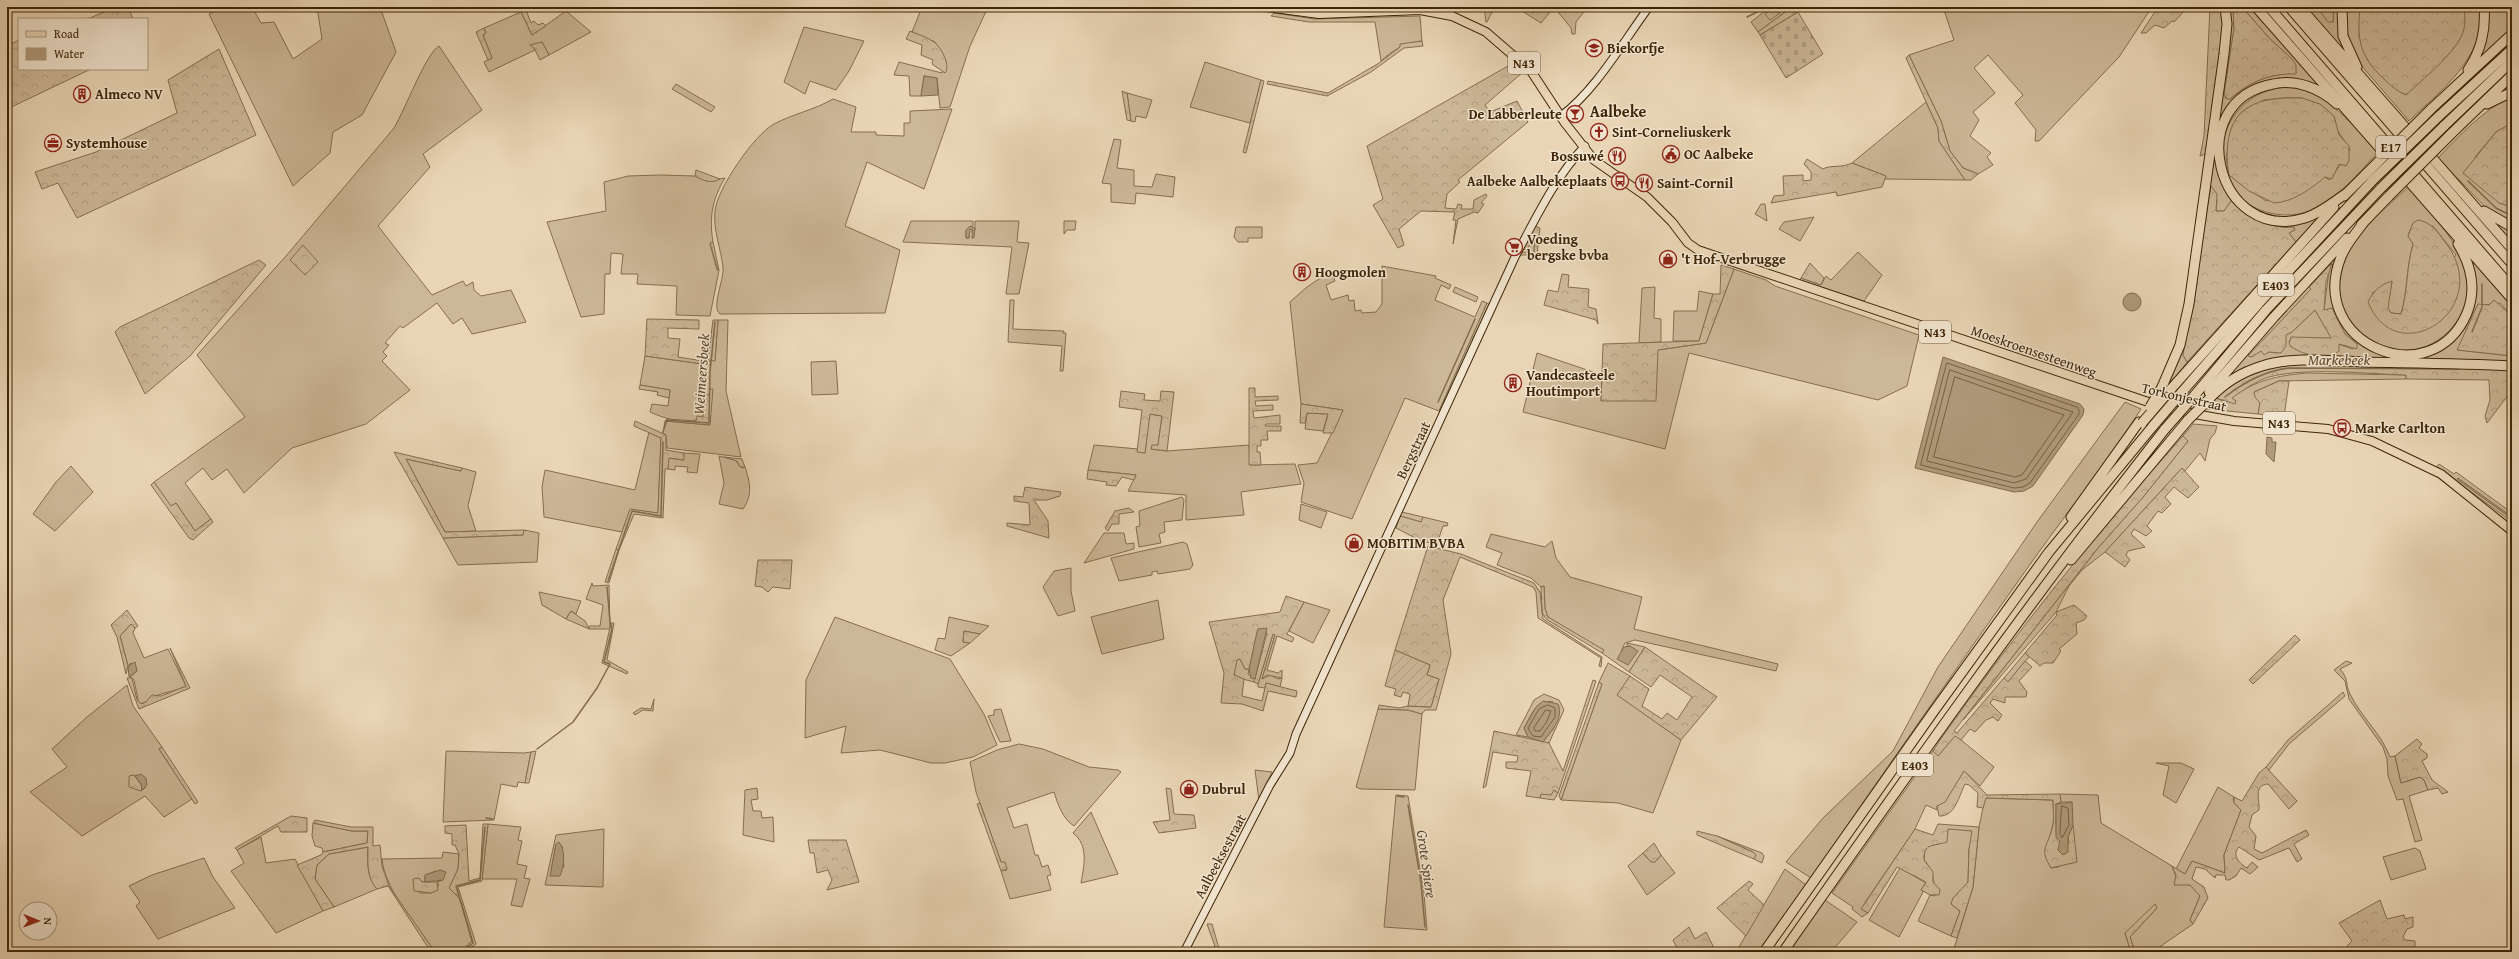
<svg xmlns="http://www.w3.org/2000/svg" width="2519" height="959" font-family="'Gentium Book Plus',serif">
<style>
.grass{fill:#ccb797;stroke:#856e4f;fill-rule:evenodd}
.forest{fill:url(#forest-crowns);stroke:#856e4f}
.cemetery{fill:url(#cemetery-stones);stroke:#856e4f}
.garden{fill:url(#garden-furrows);stroke:#856e4f}
.water{fill:#af9a7a;stroke:#826c4c}
.lines{fill:none;stroke-linecap:round;stroke-linejoin:round}
.shore{stroke:#766040;stroke-width:1}
.stream{stroke:#826c4c;stroke-width:1.5}
.secondary-casing{stroke:#3e2607;stroke-width:9}
.primary-casing{stroke:#3e2607;stroke-width:10}
.highway-casing{stroke:#3e2607;stroke-width:11}
.secondary{stroke:#f1e4cf;stroke-width:7}
.primary{stroke:#e9d5b5;stroke-width:8}
.highway{stroke:#e9d5b5;stroke-width:9}
.highway-bridge-casing{stroke:#3e2607;stroke-width:11;stroke-linecap:butt}
.highway-bridge{stroke:#e9d5b5;stroke-width:9}
.labels{text-anchor:middle;dominant-baseline:central;stroke-width:3;stroke-linejoin:round;paint-order:stroke}
.shield{fill:#f1e4cf;stroke:#745f43;stroke-width:1}
.shield-label{font-size:13px;font-weight:bold;fill:#3e2607}
.poi-label{font-size:14px;font-weight:bold;fill:#3e2607;stroke:#f1e4cf;text-anchor:start}
.street-label{font-size:14px;fill:#3e2607;stroke:#f1e4cf}
.water-label{font-size:15px;font-style:italic;fill:#60492a;stroke:#f1e4cf}
.quarter-label{font-size:16px;font-weight:bold;fill:#3e2607;stroke:#f1e4cf}
</style>
<defs>
<pattern id="forest-crowns" width="20" height="18" patternUnits="userSpaceOnUse"><rect width="20" height="18" fill="#ccb797"/><path d="M2 6a3 3 0 1 1 6 0M12 15a3 3 0 1 1 6 0" fill="none" stroke="#b09d81"/></pattern>
<pattern id="cemetery-stones" width="16" height="16" patternUnits="userSpaceOnUse"><rect width="16" height="16" fill="#ccb797"/><path d="M2 7V4a2 2 0 0 1 4 0v3zM10 15v-3a2 2 0 0 1 4 0v3z" fill="#b09d81"/></pattern>
<pattern id="garden-furrows" width="10" height="10" patternUnits="userSpaceOnUse"><rect width="10" height="10" fill="#ccb797"/><path d="M-1 1l2-2M0 10L10 0M9 11l2-2" fill="none" stroke="#b09d81"/></pattern>
</defs>
<rect width="100%" height="100%" fill="#e9d5b5"/>
<filter id="stains"><feTurbulence type="fractalNoise" baseFrequency=".005" numOctaves="4"/><feColorMatrix values="0 0 0 0 .2 0 0 0 0 .09 0 0 0 0 .02 0 0 0 .5 -.17"/></filter>
<radialGradient id="worn" r=".72"><stop offset=".6" stop-color="#630" stop-opacity="0"/><stop offset="1" stop-color="#630" stop-opacity=".3"/></radialGradient>
<!-- grass -->
<path class="grass" d="M222,7H252L261,23L274,22L293,59L322,39L317,7H380L396,52L362,115L333,132L330,153L293,186L209,14Z
M922,7H988L970,46L950,107L940,108L937,78L924,76L921,96H910L909,76L894,75L899,62L942,73L945,59L935,42L912,32Z
M1554,7L1587,8L1576,22L1575,34H1572L1571,28Z
M1770,7H1792L1758,32L1751,22Z
M1943,7H2152L2119,57L2039,141H2035L2036,130L2015,103L2023,95L1988,55L1974,68L1995,93L1973,112L1979,120L1970,136L1991,153L1987,157L1993,165L1978,174L1963,168L1950,151L1941,121L1909,55L1954,40Z
M2228,7H2233L2234,28L2225,98L2230,99C2250,81 2270,74 2296,73L2291,58L2270,39L2242,7H2252L2323,87L2322,89L2298,81L2239,98L2215,147L2220,177L2232,199L2264,219L2319,215L2320,217L2296,242L2289,233L2294,227C2269,230 2250,216 2231,201L2224,211H2216L2217,201L2211,186L2183,355L2187,362L2172,382H2168L2177,360Z
M2306,7H2317L2328,21L2333,22L2334,7H2340L2347,55Z
M2346,7H2360L2359,38L2453,49C2463,34 2465,25 2464,7H2480C2486,58 2442,89 2409,121L2360,64L2348,40Z
M2486,7L2512,9V29L2474,64Z
M566,11L591,32L549,55L542,42L534,48L535,50L489,72L484,62L492,58L483,35L486,33L484,28L521,12L532,35Z
M1274,13L1315,19L1420,16L1422,41C1406,42 1393,50 1381,61L1375,22H1309L1271,16Z
M804,27L864,41L849,71L836,90L810,81L805,94L784,82Z
M439,46L482,110L423,154L430,167L378,226L432,295L463,281L466,286L473,282L474,290L481,296L511,290L526,322L472,334L462,318L453,324L437,303L403,328L400,326L385,343L389,345L383,352L387,356L382,361L410,390L366,424L292,448L244,493L227,469L212,480L203,468L185,483L211,519L195,531L176,503L171,507L154,482L245,417L197,355L286,256L394,128C405,110 426,53 439,46Z
M1205,62L1261,80L1250,123L1190,107Z
M676,84L715,107L711,112L672,89Z
M2291,87C2330,94 2352,125 2378,152C2359,173 2338,198 2312,210C2280,224 2232,208 2224,170C2214,126 2246,87 2291,87ZM2285,98H2302L2334,116L2337,130L2350,149C2346,161 2336,169 2329,180L2325,177L2266,201L2229,175L2226,157L2233,127L2263,100Z
M1127,93L1152,100L1146,118L1136,116L1135,122L1131,121Z
M2512,96V123L2496,132L2475,157L2499,203L2512,207V223L2490,212L2438,158C2461,134 2482,111 2512,96Z
M833,99L856,107L851,132H876V135L904,136V123H910V111L952,109L924,189L867,162L845,226L900,250L885,313L720,314C711,308 724,280 723,268C721,248 713,231 715,211C717,189 754,135 774,124C793,114 814,110 833,99Z
M1926,102L1938,128L1939,141L1965,180L1885,179L1886,176L1852,163Z
M1114,139L1121,140L1117,168L1134,170V186L1152,187L1156,174L1175,177L1173,197L1136,193L1135,204L1111,202V184L1102,183Z
M661,175L695,176L706,181L725,178C712,199 709,218 713,242L710,244L717,270H719L710,316L676,315L677,286L637,284L638,274H621L623,254L611,253L610,274H605L604,314L581,317L547,222L606,211L604,182L628,176Z
M2408,187C2430,213 2458,239 2467,274C2471,288 2466,308 2458,320C2410,389 2313,329 2346,257C2359,229 2387,207 2408,187ZM2433,226L2456,255L2399,332L2372,293L2392,282L2387,308L2391,313L2401,314C2408,291 2406,268 2413,244L2408,235L2411,228Z
M1761,204H1765L1767,221L1755,214Z
M1814,217L1800,241L1779,229L1784,222Z
M2490,218L2512,230V244Z
M911,221H973V226L966,230V238H969V230L972,229V233L975,230V221H1019L1017,242L1029,243L1019,294H1006L1012,247L903,242Z
M1064,221H1076L1075,230H1067L1064,234Z
M1236,227H1262V238H1248V242H1238L1234,237Z
M1535,234L1534,253L1526,252Z
M2343,248L2333,292L2359,342L2369,348L2379,353L2435,350L2469,314L2467,253L2512,304V316L2500,303L2477,306L2458,350L2512,356V364L2335,358L2219,385ZM2333,264L2329,270L2324,310L2345,334L2357,344L2353,349L2338,344L2291,347L2289,341L2332,338L2315,310L2292,332L2285,335L2277,353L2261,351L2257,353L2312,289L2310,287Z
M1858,252L1882,275L1864,301L1800,280L1801,278L1821,285L1826,276L1831,280Z
M1382,266L1436,276L1435,278L1451,285L1449,289L1441,285L1435,300L1475,317L1482,301L1487,303L1439,411L1405,398L1352,519L1301,502L1304,483L1298,465L1317,463L1343,410L1301,404L1290,302L1307,287L1331,271L1335,281L1326,285L1331,300L1348,295L1349,301L1354,300L1355,311L1361,310L1362,313L1376,312L1382,304Z
M1734,269L1766,280L1775,286L1919,335L1907,386L1878,400L1689,353L1665,449L1523,412L1537,353L1602,375L1601,401L1658,350L1706,343Z
M1455,287L1478,297L1476,302L1453,292Z
M1655,287L1654,318L1661,319V342L1639,343L1642,288Z
M1699,291L1713,294L1699,341H1673L1674,311H1697Z
M1010,300H1014L1013,329L1064,331L1063,333H1066L1063,371H1060L1062,346L1008,342Z
M718,320H728L726,391L741,457L667,448L666,435L663,433L665,421L710,425L709,395H699L697,409L704,410L703,417C687,426 666,419 650,412L652,404L668,406L670,390L640,385L645,356L710,365V360H715Z
M836,361L838,394L812,395L811,362Z
M2306,373L2406,375V379L2279,381L2254,392L2260,403L2258,414L2207,409L2216,398L2223,401H2236L2231,398C2256,380 2276,376 2306,373Z
M2125,402L2141,409C2109,460 2071,507 2036,556C1960,663 1885,770 1811,878L1786,862L1823,818L1893,751L1938,667L2037,522Z
M1307,413L1328,414L1323,431L1305,429Z
M1149,414L1162,416L1158,445L1151,449L1167,451L1249,445L1250,465L1295,464L1301,484L1241,492L1244,515L1186,520V495L1128,491L1136,475L1088,470L1094,445L1138,449V452L1145,453Z
M2193,424L2217,426L2215,433L2210,439L2205,461L2200,453L2185,471L2182,468L2105,552L2082,570L2069,586L2056,612L1963,720L2098,548L2144,496L2188,441L2183,436Z
M649,432L661,438L658,513L630,510L622,532L544,517L542,487L545,470L635,490Z
M684,453L700,454L697,473L687,472L688,467L675,466V470L668,469V458L683,460Z
M719,456L735,460L742,468L745,467C750,482 753,495 743,509L719,504L724,483Z
M406,459L461,471L462,468L476,472L468,506L476,531L445,532Z
M2439,464L2454,474L2456,472L2512,513V522L2437,467Z
M71,466L93,492L55,531L33,514L56,482Z
M1182,497L1184,500L1182,520L1164,522L1165,532L1159,534L1161,543L1139,547L1136,527L1140,526L1139,511Z
M1301,504L1327,512L1321,528L1299,520Z
M1402,512L1423,517L1421,522L1400,516Z
M524,530L539,533L537,562L458,565L443,538L523,535Z
M1104,533H1124L1126,544L1134,543V549L1084,563Z
M1491,534L1545,547L1552,541L1556,558L1570,577L1642,597L1634,629L1778,664L1776,671L1635,640L1625,643L1621,651L1630,646H1627V643L1645,647L1629,672L1602,653L1603,651L1548,617L1545,609L1544,586L1541,587L1531,578L1497,565L1502,553L1486,547Z
M1183,542L1187,544L1193,565L1190,569L1158,574L1157,571L1152,572V575L1119,581L1111,558Z
M616,549L619,550L609,583L605,582Z
M1071,568V591L1075,611L1058,616L1043,587L1054,571Z
M592,583L593,586L609,585L610,629H589V626H600L603,605L586,599Z
M539,592L581,601L576,614L571,611L566,619L542,605Z
M1158,600L1164,639L1102,654L1091,617Z
M1304,602L1330,610L1313,643L1289,631Z
M835,617L950,659L984,714L997,745L973,757L945,763H931L880,750L841,753L846,726L805,738L806,680Z
M949,617L989,626L980,634L964,631L963,642L970,643L951,656L935,650L938,638L945,639Z
M131,624L135,628L133,633L144,658L168,649L186,686C174,693 152,693 146,702L139,704L134,680L130,677L137,671L131,663L128,666L120,636Z
M1273,634L1275,635L1262,679L1270,675L1278,679L1282,678L1280,687L1266,683L1265,688L1258,687V684Z
M2025,653L2029,657L2008,682L2004,678Z
M1237,659H1240L1245,669H1249L1248,674L1255,679L1254,682L1235,677L1234,670Z
M2346,661L2352,663L2340,669C2349,679 2345,684 2350,694C2361,717 2381,733 2390,757L2395,756L2401,783L2420,777L2424,780L2428,790L2409,796L2422,840L2415,842L2403,799L2397,800L2388,776L2387,759L2383,747L2349,699L2345,681L2334,670Z
M1608,663L1630,676L1618,695L1681,740L1653,813L1618,803L1561,800L1602,684L1599,682Z
M127,685L133,706L162,747L159,749L192,799L164,817L145,796L82,836L30,792L67,767L52,749L87,717ZM137,775L146,787L141,791L135,776Z
M2343,692L2345,696L2289,744L2269,770L2266,767L2288,740Z
M1544,694L1559,700L1564,710L1549,743L1543,742L1554,728L1553,702C1536,698 1531,716 1524,728L1528,737L1516,735L1534,700Z
M1001,709L1011,741L1000,742L988,716L994,715V710Z
M1378,709L1408,710L1422,714L1415,790L1361,789L1356,787Z
M1955,735L1994,767L1980,786L1964,771L1945,803L1937,806V810L1926,805L1915,829L1866,901L1862,909L1868,913L1862,917L1852,909L1853,907L1832,893L1933,751L1938,756Z
M1019,744L1043,749L1089,767L1118,770L1121,772L1074,826C1063,819 1058,805 1054,792L1007,808L1014,828L1027,824L1035,855H1038L1042,867L1048,865L1051,875L1047,876L1051,890L1010,899L1001,871L1007,870L1001,862L976,792L970,762L997,750Z
M446,751L524,753L531,752L525,783L518,782L517,787L501,784L494,820L443,822Z
M2156,763H2181L2194,769L2176,803L2163,795L2169,766Z
M1255,770L1272,772L1259,801Z
M2218,787L2234,797L2233,800L2241,810L2224,855L2225,873L2192,861L2185,874L2176,869Z
M757,788L758,799L751,800L753,811H761L762,818L773,817L774,842L743,835L745,790Z
M1554,790L1558,793L1554,800L1540,798L1541,794Z
M2060,794L2098,795L2101,823L2172,866L2179,885C2190,882 2194,887 2200,896L2190,920L2193,924L2152,952H2135L2130,937L2157,908L2125,933L2131,952H1953L1973,887L1979,827L1985,798L2053,800C2053,809 2055,820 2052,828C2049,842 2043,854 2051,868L2059,867L2072,819V802H2061Z
M1396,795L1408,796L1424,893L1427,930L1384,927Z
M1091,812L1118,874L1081,883C1084,866 1089,845 1073,833Z
M313,823L352,831H368L367,843L323,852L322,848L315,846L312,836Z
M488,824L521,827L518,840L522,841L517,864L527,866L524,878L530,879L522,907L511,905L517,879H482Z
M1957,828L1973,831L1969,849L1968,883L1953,898L1951,904L1960,911L1951,936L1918,921L1930,895L1935,896C1935,884 1932,867 1924,860L1925,849L1928,846L1939,844L1948,829Z
M604,829L603,887L545,885L556,835ZM556,844L562,846L564,867L551,871Z
M1717,836L1762,853L1764,856L1762,863L1754,859L1755,855L1753,852Z
M261,837L266,863L295,859L323,911L276,933L231,871L244,863L237,850Z
M368,847C367,862 367,877 377,889L334,907L315,879L317,865L329,854Z
M2415,848L2420,851L2426,869L2391,880L2383,857Z
M443,852L459,854L458,869L451,885L460,899L472,941L460,952H435C417,926 385,890 382,859L442,858ZM436,871L443,880L437,882L439,885L431,893H420L419,878L422,882H425V875Z
M1643,853L1647,858L1655,862L1661,855L1675,873L1647,895L1628,866Z
M204,858L213,877L235,908L158,939L136,906L140,902L129,886L152,875Z
M1900,868L1926,883L1921,890L1923,891L1922,894L1899,937L1869,920Z
M1785,869L1806,885L1758,952H1736Z
M1825,900L1857,922L1831,952H1788Z"/>
<!-- forest -->
<path class="forest" d="M117,7H128L133,19H87Z
M1484,7L1494,8L1487,22H1486Z
M1524,7L1534,11L1538,7H1554L1541,23L1522,11Z
M1775,7L1780,13L1770,20L1765,14Z
M1792,7L1798,12L1760,35L1758,32Z
M2158,7H2188L2174,22L2172,21L2164,28L2155,25L2146,33H2141Z
M2210,7H2222L2223,31L2206,154L2200,156L2204,136Z
M2233,7H2242L2270,39L2291,58L2296,65V74C2270,73 2249,82 2230,99H2227L2224,94L2234,28Z
M2317,7H2334L2333,22H2328Z
M2360,7H2464C2465,16 2466,26 2462,35C2452,56 2423,79 2406,95C2397,91 2391,86 2384,79C2359,56 2357,39 2360,7Z
M526,10L531,23L534,21L538,25L543,23L546,26L532,35L521,12Z
M484,28L486,33L483,35L492,58L488,60L476,32Z
M910,31C917,34 927,37 934,42C941,47 951,65 945,73L932,64L933,60L921,55L922,45L906,39Z
M19,40V69H91L7,109V46Z
M1422,41L1423,46L1404,48L1371,72L1327,96L1267,84L1268,81L1328,93L1379,63L1400,47V44Z
M542,42L549,55L540,60L534,48L530,45Z
M219,49L256,135L77,218L58,183L42,189L35,172L96,152L177,113L168,80Z
M1909,55L1941,121L1950,151L1963,168L1978,174L1971,180H1965L1939,141L1938,128L1906,58Z
M1515,62L1523,72L1485,105L1490,112L1517,101L1528,122L1458,180L1460,182L1447,194L1445,208L1456,209L1458,204L1462,205L1461,209H1473L1474,200L1486,194L1487,196L1481,203L1484,204L1478,213L1474,212L1458,219L1453,244L1456,220H1453L1455,212L1421,211L1399,229L1404,245L1398,248L1373,205L1383,199L1367,146Z
M1261,80L1264,81L1246,153L1243,152Z
M1122,91L1127,93L1131,121L1127,120Z
M2285,98H2302L2320,104L2334,116L2339,135L2349,146V161L2346,166L2339,164L2332,179L2325,177C2311,189 2293,202 2274,203L2249,191L2229,175C2225,153 2226,119 2249,107C2260,100 2273,99 2285,98Z
M2512,123V207L2499,203L2463,173L2496,132Z
M1807,159L1823,169C1828,165 1843,168 1852,163L1886,176L1882,187L1837,196L1836,192L1771,203L1774,196L1784,195L1783,176L1803,175V181L1811,180V172L1804,164Z
M696,170L720,179C712,184 703,181 695,176Z
M2211,186L2217,194L2216,211H2224L2231,201C2250,216 2269,230 2294,227L2295,230L2289,233L2296,242L2187,362L2183,355Z
M2418,220C2431,222 2438,232 2445,242C2497,308 2397,374 2368,302C2374,290 2380,285 2392,281L2388,308L2391,313L2401,314C2408,291 2406,268 2413,244L2408,236L2413,223Z
M1535,226L1540,228L1537,255H1520L1521,252L1534,253L1535,235L1527,250L1522,249Z
M713,242L719,270H718L710,243Z
M303,245L318,262L305,275L290,260Z
M259,260L266,265L190,356L145,394L115,332L120,327Z
M1810,263L1824,278L1821,285L1801,278Z
M2332,263L2326,282L2324,310L2332,308L2345,334L2357,344V349L2339,344V351C2328,361 2298,355 2289,344L2291,337L2331,338L2315,310L2292,332L2286,335V346L2281,353L2269,352L2264,355L2261,351L2252,357L2248,356L2311,289L2309,287Z
M1721,265L1734,269L1706,343L1658,350L1656,401H1601L1603,344L1699,341L1713,294H1720Z
M1562,274L1569,275L1568,287L1589,289L1588,307L1596,309L1598,324L1596,320L1544,305L1548,290L1558,292Z
M2494,300L2512,316V356L2457,350L2478,304L2489,305Z
M1487,303L1490,305L1442,413L1439,411Z
M647,319L699,320V329L668,328V338L680,339L678,357L703,361V364L645,356Z
M713,320H718L715,361L708,360Z
M2308,363L2512,370V390L2487,423L2485,416L2490,400L2489,380L2406,379V375C2366,374 2307,367 2269,377C2256,381 2243,390 2232,398L2236,401L2235,404L2216,398C2243,374 2272,365 2308,363Z
M2279,381H2289L2284,417L2258,414L2260,403L2255,397L2254,392Z
M640,385L670,390L669,398L657,395L658,392L639,389Z
M1249,388H1255V397L1278,396V400L1255,401L1256,406L1273,405V410L1253,411L1254,418L1280,415V424H1266L1265,426H1281V431H1267L1268,440H1261V446H1257V452H1260L1261,465H1249Z
M710,389H713L710,425L665,421L667,419L696,421L697,416L703,417L704,410L697,409L699,395H709Z
M1121,391L1145,394L1144,400L1160,401L1161,391L1174,392L1167,451L1151,449L1152,445H1158L1162,416L1150,414L1145,453L1137,452L1142,410L1119,407Z
M1301,404L1343,410L1333,433H1323L1328,414L1307,413L1305,423H1300Z
M635,421L666,435V450L684,453V460L669,458L668,469H665L663,518L634,514L619,550L616,549L630,509L658,513L661,438L634,426Z
M2183,436L2188,441L2144,496L2098,548L1954,731L1957,733L2004,678L2008,682L2025,661L2032,667L2019,681L2027,692L2026,697H2005V703L1993,699L1990,703L2002,715L1998,721L1993,717L1986,720L1975,732L1970,729L1961,740L1955,736L1938,756L1933,751L1940,740C2015,634 2096,532 2183,436Z
M1421,441L1429,444L1420,463L1416,461L1418,457L1414,456Z
M394,452L462,468L461,471L406,459L445,532L524,530L523,535L443,538Z
M724,457L742,459L745,467H740L737,461Z
M2182,468L2199,487L2188,498L2174,487L2165,497L2171,504L2162,513L2158,511L2147,526L2152,531L2146,536L2134,529L2131,534L2145,547L2128,551L2126,555L2130,560L2125,567L2105,552Z
M1088,470L1136,475L1134,480L1122,477L1116,486L1106,485L1107,482L1087,479Z
M154,482L171,506L176,503L195,531L211,519L213,522L193,540L189,538L151,485Z
M1025,487L1061,492L1060,496L1047,500H1034L1048,521L1049,538L1007,526V523L1030,525L1029,503L1014,501V496L1023,497Z
M1129,508L1134,512L1119,514V524H1112L1108,531L1105,528L1115,511Z
M1400,516L1421,522L1423,517L1448,523L1447,526H1443L1437,544L1421,541L1396,528Z
M1428,546L1461,554L1534,583L1540,592L1543,619L1602,657L1601,667L1599,666L1601,658L1538,618L1536,592L1533,587L1460,557L1443,600L1451,654L1436,710H1425L1422,714L1408,710L1378,709L1379,705L1399,708L1408,706L1431,707L1439,679L1427,675L1430,665L1395,650Z
M758,560H792L790,589L773,587L768,592L762,587L755,586Z
M1544,586L1545,609L1548,617L1604,650L1602,653L1546,619L1542,612L1541,587Z
M1286,596L1304,602L1287,634L1294,638L1292,642L1277,636L1267,670L1278,673L1282,670V678L1267,675L1262,679L1275,635L1273,634L1258,684L1254,682L1267,633L1258,629L1249,669H1245L1240,659L1237,660L1234,675L1244,679L1242,696L1262,701L1266,683L1297,691L1296,697L1268,691L1263,711L1242,704L1221,703L1224,673L1209,622L1280,612Z
M2074,605L2087,616L2084,620L2076,623L2077,634L2059,649L2061,651L2053,663H2044L2040,666L2025,653L2057,615L2056,612Z
M127,610L138,626L135,628L131,624L120,636L128,666L126,674L117,637L111,625Z
M571,611L585,621L589,629L566,619Z
M611,623H614L607,660L628,672L627,674L602,663Z
M964,631L980,634L970,643L963,642Z
M2295,635L2300,640L2253,684L2249,680Z
M1645,647L1717,697L1681,740L1617,695L1630,676L1649,689L1642,706L1662,719L1667,713L1677,720L1692,697L1660,675L1651,687L1629,672Z
M170,648L190,688L139,709L127,678H132L137,700L141,704L146,702L152,695L161,696L186,686Z
M1593,680L1596,681L1558,793L1554,790L1551,795L1541,794L1540,798L1526,796L1531,771L1506,768V762H1517L1518,756L1493,752L1486,786L1483,788L1494,731L1549,743L1563,771Z
M1599,682L1602,684L1561,800L1559,796Z
M654,699L653,711L643,710L635,715L633,713L641,708L651,709Z
M2417,739L2422,744L2419,748L2427,754V758L2422,761L2432,780L2448,792L2442,794L2438,788L2428,790L2424,780L2420,777L2401,783L2395,756Z
M162,747L198,802L195,804L159,749Z
M536,751L529,783H525L531,752Z
M2266,767L2297,801L2289,809L2268,784C2253,785 2260,800 2259,810L2252,815L2249,827L2256,836L2254,849L2262,853L2306,830L2309,835L2294,844L2302,859L2297,862L2289,848L2259,860L2239,847C2231,855 2240,864 2247,868L2252,862L2258,867L2250,874L2241,868L2236,876L2229,880H2226L2225,875H2216L2215,878L2205,869L2196,867L2192,879L2204,887L2208,898L2193,924L2190,920L2200,896L2190,885H2174L2176,875L2172,866L2185,874L2192,861L2225,873L2224,855L2241,810L2234,803V797L2242,801L2259,773Z
M1964,771L1987,795L2060,794L2061,802L2056,804V834L2069,844L2068,837L2073,825L2077,862L2051,868C2039,848 2047,848 2052,829C2055,821 2053,808 2053,800L1986,798L1983,808L1977,807L1978,793L1969,785L1965,784C1959,796 1955,817 1939,816L1937,806L1945,802Z
M134,775L142,786L141,791L129,787V776Z
M1166,788L1171,789L1174,814L1194,815L1196,828L1159,833L1153,822L1170,820Z
M980,803L1001,862H1005L1007,869L1001,871L977,804Z
M291,816L307,818V832H281L278,826L237,850L235,848Z
M315,820L351,827H373V846L380,845L382,866L389,886L435,952H431L388,886L377,889C366,877 368,862 368,847L329,854L317,865L315,879L334,907L323,911L297,865L321,855L323,852L367,843L368,831H352L313,823Z
M483,824H488L482,881L458,887L476,944L465,952H460L472,941L460,899L449,888L458,869L459,854L455,845H452V834L445,833V826L466,825L469,881L480,878Z
M1938,824L1979,827L1973,887L1957,938L1951,936L1960,911L1951,904L1953,898L1968,882L1969,849L1972,831L1948,829L1947,842C1934,846 1923,843 1924,860L1933,872V882L1940,890L1939,895H1930L1921,890L1926,882L1897,867L1868,913L1861,909L1915,829L1933,835Z
M1697,831L1717,836L1753,852L1756,855L1754,859L1697,835Z
M808,840H846L859,882L827,890L832,880L828,870L817,873L814,853H810Z
M1654,843L1661,855L1655,862H1651L1643,853Z
M419,878L422,882H437L438,890L431,893L414,891L413,879Z
M1749,881L1753,884L1748,890L1764,905L1746,936L1717,908Z
M2380,900L2387,919L2404,915L2405,919L2413,917V927L2407,929L2403,937L2405,940L2415,941V949L2398,952L2386,949L2383,952H2352L2347,946L2352,941L2339,923Z
M2155,904L2157,908L2130,937L2135,952H2131L2125,933Z
M1207,924H1212L1220,952H1217Z
M1689,927L1695,939L1706,932L1716,952H1679L1673,940Z"/>
<!-- cemetery -->
<path class="cemetery" d="M1798,12L1823,54L1786,78L1760,35Z"/>
<!-- garden -->
<path class="garden" d="M1395,650L1430,665L1427,675L1439,679L1431,707L1408,706L1410,694L1403,692L1401,697L1394,695L1396,689L1385,686Z"/>
<!-- water -->
<path class="water" d="M924,76L937,78L938,95L921,96Z
M970,226L975,228L974,238H972L973,230L970,229L969,238H966V230Z
M2123 302a9 9 0 1 1 18 0a9 9 0 1 1-18 0Z
M1943,357L2080,404L2084,409L2083,415L2033,486L2024,491L2014,492L1915,468Z
M2267,437L2272,438V442H2276L2274,462L2266,454Z
M2458,478L2512,517V519L2457,479Z
M1267,628L1255,679L1251,678L1249,669L1257,632L1258,629Z
M1630,646L1638,651L1628,665L1617,659L1624,647Z
M135,662L137,671L129,677L128,666Z
M1543,701L1558,704C1564,719 1551,731 1543,742L1528,737L1524,728L1536,707Z
M141,774L146,778L147,785L142,790L141,784L135,776Z
M2072,802L2073,825L2068,837V852L2063,855L2058,850L2060,841L2056,838V804Z
M559,842C566,850 564,867 560,876H550L556,844Z
M440,870L446,872L443,880L425,882V875Z"/>
<g class="lines">
<!-- shore -->
<path class="shore" d="M1947,363L2077,407L2079,410V414L2030,483L2023,487L2014,488L1921,465Z
M1950,370L2073,412L2026,479L2014,483L1927,461Z
M1955,377L2064,415L2022,475L2015,477L1934,457Z
M1548,705L1555,708V717L1541,737L1533,736L1528,728L1539,709Z
M1546,710L1551,711L1546,723L1540,731H1535L1534,728Z
M2062,806L2068,808L2069,825L2062,838L2060,834Z"/>
<!-- stream -->
<path class="stream" d="M1747,17L1767,7
M2468,181L2496,208L2512,216
M2472,332L2482,307V284
M2225,397C2244,382 2264,371 2289,368L2460,369
M1438,402L1475,319
M663,432L667,420L709,423L710,372L715,322
M608,581L632,511L661,516L663,442
M537,749L573,722L597,688L610,664L604,662L612,629L610,622L607,587
M1397,796L1404,797
M1408,805L1421,883L1425,927
M486,818L493,819
M462,952L473,943L456,886L480,880L485,827"/>
<!-- secondary casing -->
<g class="secondary-casing">
<path id="secondary" d="M1561,116C1596,90 1623,42 1649,7
M1184,952L1270,785L1290,753L1296,734L1515,257C1535,220 1555,177 1585,146"/>
</g>
<!-- primary casing -->
<g class="primary-casing">
<path id="primary" d="M1266,7L1319,14L1420,10L1452,16L1486,32L1531,71L1565,123L1594,160L1647,197L1672,222L1688,243L1698,250L2172,410L2234,421L2328,429L2372,441L2441,474L2512,531"/>
</g>
<!-- highway casing -->
<g class="highway-casing">
<path id="highway" d="M2256,7L2512,299
M2269,7L2512,288
M2289,7L2512,264
M2300,7L2512,249
M2342,7L2343,36L2357,67
M2468,70C2481,50 2486,31 2484,7
M2337,104C2320,88 2296,79 2273,84C2181,101 2216,245 2305,218C2321,213 2333,202 2347,193
M2487,104L2512,92
M2431,109L2512,34
M2438,117L2512,49
M2444,126L2512,61
M2451,134L2512,75
M2344,196L2366,174
M2484,211L2512,227
M2364,222C2356,233 2346,244 2341,257C2306,344 2432,396 2467,313C2477,288 2471,265 2458,244
M2361,225L2389,196
M2162,387L2180,345L2189,304L2224,54L2227,24L2225,7
M2171,389L2334,207
M2182,392L2260,302L2373,180
M2209,392L2274,317L2347,238
M2194,396L2266,310L2381,188
M2209,399C2223,384 2242,372 2262,366C2293,356 2331,361 2363,362C2412,363 2462,363 2512,366
M2071,517L2139,422
M2071,560L2188,420
M1764,952L1934,711L2049,552L2153,426
M1783,952C1907,775 2031,599 2165,429"/>
</g>
<!-- secondary -->
<use href="#secondary" class="secondary"/>
<!-- primary -->
<use href="#primary" class="primary"/>
<!-- highway -->
<use href="#highway" class="highway"/>
<!-- highway-bridge casing -->
<g class="highway-bridge-casing">
<path id="highway-bridge" d="M2366,174L2431,109
M2373,180L2438,117
M2381,188L2444,126
M2389,196L2451,134
M2150,407L2162,387
M2188,420L2209,399
M2142,423L2171,389
M2153,426L2182,392
M2165,429L2194,396"/>
</g>
<!-- highway-bridge -->
<use href="#highway-bridge" class="highway-bridge"/>
</g>
<!-- icons -->
<defs>
<g id="school-ring" transform="scale(0.9)"><circle r="9.5" fill="#f1e4cf" stroke="#8f2418" stroke-width="1.5"/><path d="M0-5L7-2L0 1L-7-2ZM-4 1L0 2.5L4 1V4Q0 6-4 4Z" fill="#8f2418"/></g>
<g id="building-ring" transform="scale(0.9)"><circle r="9.5" fill="#f1e4cf" stroke="#8f2418" stroke-width="1.5"/><path d="M-4-6H4V6H1V3H-1V6H-4ZM-2.5-4.3h1.7v1.8h-1.7ZM.8-4.3h1.7v1.8H.8ZM-2.5-1h1.7V.8h-1.7ZM.8-1h1.7V.8H.8Z" fill="#8f2418"/></g>
<g id="bar-ring" transform="scale(0.9)"><circle r="9.5" fill="#f1e4cf" stroke="#8f2418" stroke-width="1.5"/><path d="M-6-5H6L.8 .8V4.5H3.5V6h-7V4.5H-.8V.8Z" fill="#8f2418"/></g>
<g id="church-ring" transform="scale(0.9)"><circle r="9.5" fill="#f1e4cf" stroke="#8f2418" stroke-width="1.5"/><path d="M-1.2-6h2.4v3.5h3.3v2.4h-3.3V6h-2.4V-.1h-3.3v-2.4h3.3Z" fill="#8f2418"/></g>
<g id="office-ring" transform="scale(0.9)"><circle r="9.5" fill="#f1e4cf" stroke="#8f2418" stroke-width="1.5"/><path d="M-6-3h4V-5.5h4V-3h4V5H-6ZM-1-4.5V-3h2v-1.5ZM-6 0V1H6V0Z" fill="#8f2418"/></g>
<g id="civic-ring" transform="scale(0.9)"><circle r="9.5" fill="#f1e4cf" stroke="#8f2418" stroke-width="1.5"/><path d="M-.6-6.5H3V-4.5H.6V-3L4-1V1h2V6H-6V1h2V-1L-.6-3ZM-1.2 2.5V6h2.4V2.5Z" fill="#8f2418"/></g>
<g id="restaurant-ring" transform="scale(0.9)"><circle r="9.5" fill="#f1e4cf" stroke="#8f2418" stroke-width="1.5"/><path d="M-5-6h1v4h1v-4h1v4h1v-4h1v5L-1.5 .5V6h-2V.5L-5-1ZM5-6V6H3V1.5H1.5Q1.5-4 5-6Z" fill="#8f2418"/></g>
<g id="bus-ring" transform="scale(0.9)"><circle r="9.5" fill="#f1e4cf" stroke="#8f2418" stroke-width="1.5"/><path d="M-5-6H5V4H4V6H2V4H-2V6H-4V4H-5ZM-3.5-4V0h7V-4ZM-3.5 1.2v1.5H-2V1.2ZM2 1.2v1.5H3.5V1.2Z" fill="#8f2418"/></g>
<g id="supermarket-ring" transform="scale(0.9)"><circle r="9.5" fill="#f1e4cf" stroke="#8f2418" stroke-width="1.5"/><path d="M-6-5.5h2.5l.6 2H6L4.5 2H-2.5L-4.4-4H-6ZM-1.5 3.2a1.3 1.3 0 1 0 .1 0ZM3 3.2a1.3 1.3 0 1 0 .1 0Z" fill="#8f2418"/></g>
<g id="shop-ring" transform="scale(0.9)"><circle r="9.5" fill="#f1e4cf" stroke="#8f2418" stroke-width="1.5"/><path d="M-5-2.5h2.3a2.7 3.5 0 0 1 5.4 0H5L5.5 6h-11ZM-1.5-2.5h3a1.5 2.3 0 0 0-3 0Z" fill="#8f2418"/></g>
</defs>
<g fill-rule="evenodd">
<use href="#school-ring" x="1594" y="48"/>
<use href="#building-ring" x="82" y="94"/>
<use href="#bar-ring" x="1575" y="114"/>
<use href="#church-ring" x="1599" y="132"/>
<use href="#office-ring" x="53" y="143"/>
<use href="#civic-ring" x="1671" y="154"/>
<use href="#restaurant-ring" x="1617" y="156"/>
<use href="#bus-ring" x="1620" y="181"/>
<use href="#restaurant-ring" x="1644" y="183"/>
<use href="#supermarket-ring" x="1514" y="247"/>
<use href="#shop-ring" x="1668" y="259"/>
<use href="#building-ring" x="1302" y="272"/>
<use href="#building-ring" x="1513" y="383"/>
<use href="#bus-ring" x="2342" y="428"/>
<use href="#shop-ring" x="1354" y="543"/>
<use href="#shop-ring" x="1189" y="789"/>
</g>
<g class="labels">
<!-- shield labels -->
<g class="shield">
<rect x="1508" y="52" width="32" height="22" rx="3"/>
<rect x="2376" y="136" width="30" height="22" rx="3"/>
<rect x="2258" y="274" width="36" height="22" rx="3"/>
<rect x="1919" y="321" width="32" height="22" rx="3"/>
<rect x="2263" y="412" width="32" height="22" rx="3"/>
<rect x="1897" y="754" width="36" height="22" rx="3"/>
</g>
<g class="shield-label">
<text x="1524" y="63">N43</text>
<text x="2391" y="147">E17</text>
<text x="2276" y="285">E403</text>
<text x="1935" y="332">N43</text>
<text x="2279" y="423">N43</text>
<text x="1915" y="765">E403</text>
</g>
<!-- poi labels -->
<g class="poi-label">
<text x="1607" y="48">Biekorfje</text>
<text x="95" y="94">Almeco NV</text>
<text x="1562" y="114" text-anchor="end">De Labberleute</text>
<text x="1612" y="132">Sint-Corneliuskerk</text>
<text x="66" y="143">Systemhouse</text>
<text x="1684" y="154">OC Aalbeke</text>
<text x="1604" y="156" text-anchor="end">Bossuwé</text>
<text x="1607" y="181" text-anchor="end">Aalbeke Aalbekeplaats</text>
<text x="1657" y="183">Saint-Cornil</text>
<text x="1527" y="239">Voeding<tspan x="1527" dy="16">bergske bvba</tspan></text>
<text x="1681" y="259">'t Hof-Verbrugge</text>
<text x="1315" y="272">Hoogmolen</text>
<text x="1526" y="375">Vandecasteele<tspan x="1526" dy="16">Houtimport</tspan></text>
<text x="2355" y="428">Marke Carlton</text>
<text x="1367" y="543">MOBITIM BVBA</text>
<text x="1202" y="789">Dubrul</text>
</g>
<!-- street labels -->
<g class="street-label">
<text transform="translate(2034 351) rotate(19)">Moeskroensesteenweg</text>
<text transform="translate(2184 397) rotate(13)">Torkonjestraat</text>
<text transform="translate(1413 450) rotate(-65)">Bergstraat</text>
<text transform="translate(1220 856) rotate(-62)">Aalbeeksestraat</text>
</g>
<!-- water labels -->
<g class="water-label">
<text x="2339" y="359">Markebeek</text>
<text transform="translate(701 374) rotate(-86)">Weimeersbeek</text>
<text transform="translate(1427 864) rotate(82)">Grote Spiere</text>
</g>
<!-- quarter labels -->
<g class="quarter-label">
<text x="1618" y="111">Aalbeke</text>
</g>
</g>
<!-- margin -->
<rect width="2519" height="959" fill="none" stroke="#e9d5b5" stroke-width="24"/>
<rect x="8" y="8" width="2503" height="943" fill="none" stroke="#3e2607" stroke-width="2"/>
<rect x="12" y="12" width="2495" height="935" fill="none" stroke="#3e2607"/>
<!-- legend -->
<rect x="18" y="18" width="130" height="52" fill="#f1e4cf" stroke="#a9987f"/>
<rect x="26" y="31" width="20" height="6" fill="#e9d5b5" stroke="#a9987f"/>
<text x="54" y="38" font-size="12" fill="#3e2607">Road</text>
<rect x="26" y="48" width="20" height="12" fill="#af9a7a" stroke="#a9987f"/>
<text x="54" y="58" font-size="12" fill="#3e2607">Water</text>
<!-- north arrow -->
<g transform="translate(38 921) rotate(91)"><circle r="19" fill="#f1e4cf" stroke="#a9987f"/>
<path d="M0-3L7 15L0 10L-7 15Z" fill="#8f2418"/>
<text y="-6" font-size="11" font-weight="bold" text-anchor="middle" fill="#3e2607">N</text>
</g>
<rect width="100%" height="100%" filter="url(#stains)"/>
<rect width="100%" height="100%" fill="url(#worn)"/>
</svg>
